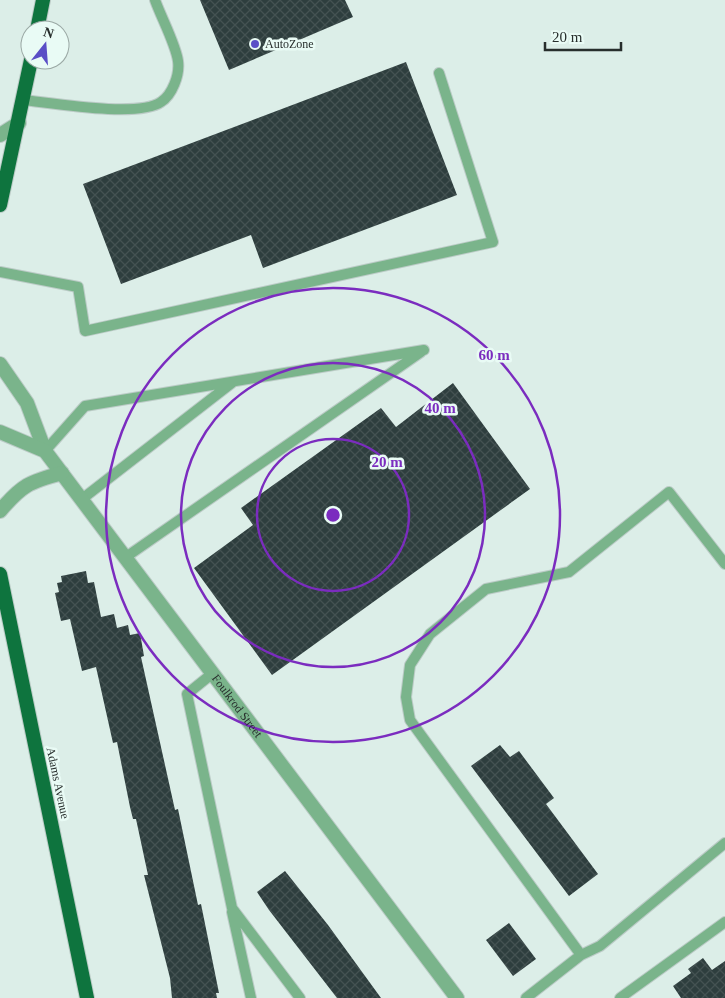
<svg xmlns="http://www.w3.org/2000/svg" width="725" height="998" font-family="Georgia,serif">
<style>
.building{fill:url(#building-cross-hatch)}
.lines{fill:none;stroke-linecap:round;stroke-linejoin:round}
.service-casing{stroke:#bbcbc6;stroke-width:12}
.minor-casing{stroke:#bbcbc6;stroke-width:16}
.trunk-casing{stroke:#bbcbc6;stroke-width:16}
.service{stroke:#7ab48b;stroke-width:10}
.minor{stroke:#7ab48b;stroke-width:14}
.trunk{stroke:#0e743e;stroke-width:14}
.ring{fill:none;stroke:#7b2cbf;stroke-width:2.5}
.poi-dot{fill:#5a4ec6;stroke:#e9fbf5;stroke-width:2}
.labels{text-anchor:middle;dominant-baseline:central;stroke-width:5;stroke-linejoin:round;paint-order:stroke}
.poi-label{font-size:12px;fill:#272e2c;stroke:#e9fbf5;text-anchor:start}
.street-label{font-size:12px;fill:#272e2c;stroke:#e9fbf5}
.centre{fill:#7b2cbf;stroke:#e9fbf5;stroke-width:2.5}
.ring-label{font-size:15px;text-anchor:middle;font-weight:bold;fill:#7b2cbf;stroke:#e9fbf5;stroke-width:5;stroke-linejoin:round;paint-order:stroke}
</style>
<defs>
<pattern id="building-cross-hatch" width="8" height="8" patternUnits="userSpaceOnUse" patternTransform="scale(1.25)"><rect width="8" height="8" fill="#2e3e3e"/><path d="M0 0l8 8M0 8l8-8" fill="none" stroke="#445252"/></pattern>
</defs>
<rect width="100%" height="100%" fill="#dceee8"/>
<!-- building -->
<path class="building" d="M200,0H345L353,17L229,70Z
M406,62L457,195L263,268L251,235L121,284L83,184Z
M453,383L530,489L272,675L194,568L253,525L241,508L381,408L396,427Z
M86,571L88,583L94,582L101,617L114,614L117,628L128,625L130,635L140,633L144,656L141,657L175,810L178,809L198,905L201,904L219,993H216L217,998H172L170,978L144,875H148L136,819H133L130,807L117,742L113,743L96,667L82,671L70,619L61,621L55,593L59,592L57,583L62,582L61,576Z
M500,745L510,757L519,751L554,798L546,804L598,874L569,896L471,766Z
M285,871L328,925L381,998H337L269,910L257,892Z
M509,923L536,959L513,976L486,940Z
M703,958L712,970L725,961V998H681L673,986L691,973L688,969Z"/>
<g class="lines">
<!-- service casing -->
<g class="service-casing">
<path id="service" d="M23,100C52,103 138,118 161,102C172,95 180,75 178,61C176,45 161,17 155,0
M0,272L78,287L85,331L493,242L439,73
M45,451L85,406L424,350
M82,499L233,382
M126,557L421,352
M213,673L187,694L232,908L300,998
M232,912L251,998
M581,955L410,720L406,697L410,665L430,634L486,589L569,572L669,492L725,564
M526,998L581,955L600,946L725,843
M620,998L725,922"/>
</g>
<!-- minor casing -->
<g class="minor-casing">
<g id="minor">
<path d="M0,135L19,123"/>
<path d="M0,364L27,403L45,451"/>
<path id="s1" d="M0,432L45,451L457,998"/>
<path d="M0,511C22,485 29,482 62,473"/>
</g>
</g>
<!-- trunk casing -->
<g class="trunk-casing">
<path id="trunk" d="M37,30L43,0
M0,205L31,60
M0,574L87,998"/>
</g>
<!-- service -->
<use href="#service" class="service"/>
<!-- minor -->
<use href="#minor" class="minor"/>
<!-- trunk -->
<use href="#trunk" class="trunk"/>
</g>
<!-- distance rings -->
<g class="ring">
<circle cx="333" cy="515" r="76"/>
<circle cx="333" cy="515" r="152"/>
<circle cx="333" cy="515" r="227"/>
</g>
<!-- markers -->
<circle class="poi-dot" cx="255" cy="44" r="5"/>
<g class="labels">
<!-- poi labels -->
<g class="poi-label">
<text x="265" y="44">AutoZone</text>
</g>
<!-- street labels -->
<g class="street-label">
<text stroke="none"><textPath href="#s1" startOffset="368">Foulkrod Street</textPath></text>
<text transform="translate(58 783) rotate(78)">Adams Avenue</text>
</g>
</g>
<circle cx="333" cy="515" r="8" class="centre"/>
<g class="ring-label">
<text x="494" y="360">60 m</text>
<text x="440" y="413">40 m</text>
<text x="387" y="467">20 m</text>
</g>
<!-- north arrow -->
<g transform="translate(45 45) rotate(17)"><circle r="24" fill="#e9fbf5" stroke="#9ba9a5"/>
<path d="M0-4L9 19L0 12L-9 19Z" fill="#5a4ec6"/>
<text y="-8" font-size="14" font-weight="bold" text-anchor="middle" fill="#272e2c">N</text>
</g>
<!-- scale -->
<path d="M545 42v8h76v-8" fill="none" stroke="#272e2c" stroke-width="2.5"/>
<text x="552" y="42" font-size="15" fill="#272e2c" stroke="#e9fbf5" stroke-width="4" paint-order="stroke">20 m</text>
</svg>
